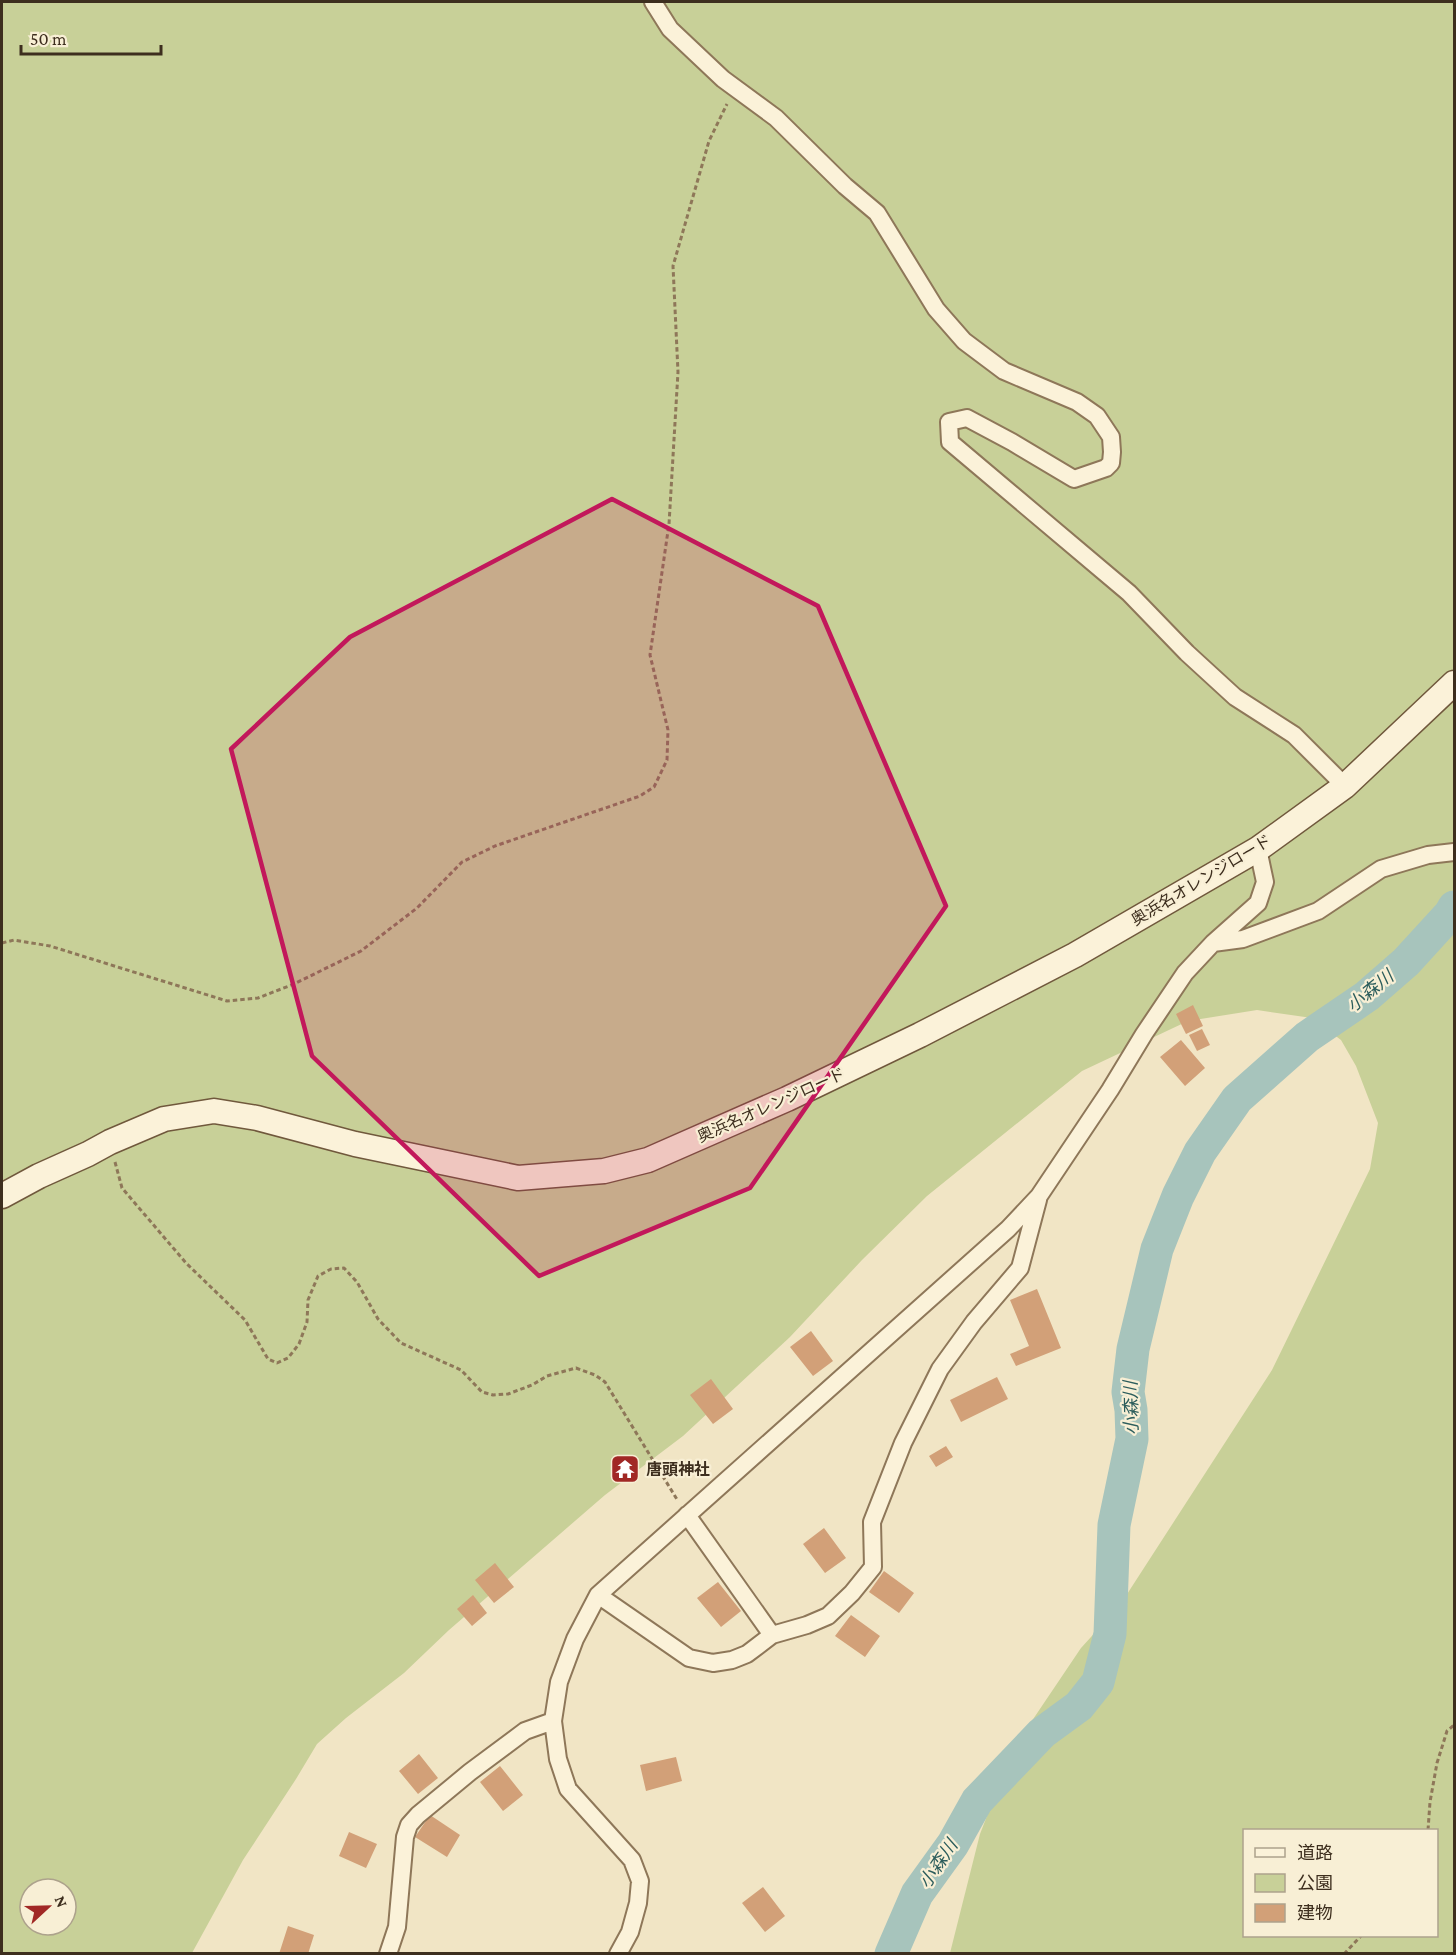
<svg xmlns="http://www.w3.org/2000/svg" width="1456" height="1955" font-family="'Crimson Pro','Noto Sans JP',serif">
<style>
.green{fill:#c8d098;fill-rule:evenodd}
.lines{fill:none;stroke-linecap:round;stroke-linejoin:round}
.river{stroke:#a7c4bc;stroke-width:33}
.building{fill:#d2a078}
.street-casing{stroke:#8e7759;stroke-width:20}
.secondary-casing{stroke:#70583c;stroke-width:27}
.path{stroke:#8e7759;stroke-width:3;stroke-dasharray:4.5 3;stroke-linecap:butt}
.street{stroke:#fbf2d9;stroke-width:16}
.secondary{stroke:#fbf2d9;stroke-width:24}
.marked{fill:#c2185b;fill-opacity:0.2;stroke:#c2185b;stroke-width:4.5;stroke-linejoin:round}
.labels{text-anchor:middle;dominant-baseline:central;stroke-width:4.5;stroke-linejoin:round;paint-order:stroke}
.street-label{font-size:16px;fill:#3d2e1e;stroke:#f8efd5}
.poi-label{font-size:16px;font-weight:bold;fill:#3d2e1e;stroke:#f8efd5;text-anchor:start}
.water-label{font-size:18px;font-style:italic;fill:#2c5d5c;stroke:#f8efd5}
</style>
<rect width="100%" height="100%" fill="#f1e5c5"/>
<!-- green -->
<path class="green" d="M2,2H1454V1953H950L980,1834L1013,1749L1081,1648L1120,1605L1272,1370L1370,1169L1378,1123L1356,1066L1341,1040L1312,1018L1257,1010L1188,1021L1082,1071L927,1196L862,1260L790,1337L683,1436L605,1495L449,1630L404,1673L346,1718L317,1744L296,1779L243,1860L192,1953L2,1954ZM1244,1830H1436V1936H1244ZM30,1889H66V1925H30Z"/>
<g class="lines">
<!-- river -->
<path class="river" d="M891,1954L917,1894L953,1844L977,1801L1042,1733L1079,1706L1098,1682L1110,1634L1114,1525L1132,1439L1131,1410L1128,1392L1133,1349L1157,1249L1178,1196L1200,1152L1237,1099L1307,1037L1367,996L1406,962L1450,914L1454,907"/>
</g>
<!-- building -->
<path class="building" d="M1193,1005L1203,1026L1186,1034L1176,1014Z
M1202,1029L1210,1045L1197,1051L1189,1035Z
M1181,1040L1205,1068L1185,1086L1160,1057Z
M1037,1289L1061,1348L1016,1366L1010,1354L1029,1346L1010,1300Z
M811,1331L833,1361L813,1376L790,1347Z
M997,1377L1008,1399L961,1422L950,1400Z
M711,1379L733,1409L713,1424L690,1395Z
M946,1446L953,1457L936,1467L929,1456Z
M824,1528L846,1558L825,1573L803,1544Z
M495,1563L514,1587L494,1603L475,1580Z
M884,1571L914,1593L899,1613L869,1592Z
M718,1582L741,1611L721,1627L697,1598Z
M473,1595L487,1613L472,1626L457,1609Z
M851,1615L880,1636L865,1657L835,1636Z
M419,1754L438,1778L418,1794L399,1771Z
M676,1757L682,1781L646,1791L640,1765Z
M500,1766L523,1795L503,1811L480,1782Z
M430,1815L460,1835L447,1857L415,1837Z
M349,1832L377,1844L366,1868L339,1856Z
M763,1887L785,1916L765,1932L742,1903Z
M288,1926L314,1935L308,1954H279Z"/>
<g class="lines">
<!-- street casing -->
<g class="street-casing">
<path id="street" d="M653,2L670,29L723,79L776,118L845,186L877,213L936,309L964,341L1004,371L1077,402L1097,416L1111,437L1112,452L1111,463L1106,468L1074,479L1012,442L967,418L949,422L950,442L1129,593L1187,653L1235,697L1294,735L1345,786
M1213,943L1243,939L1318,911L1381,869L1428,855L1454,852
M687,1515L772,1635
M598,1595L689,1658L713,1663L732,1660L747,1654L772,1635L807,1625L828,1616L852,1593L873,1567L872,1522L903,1443L940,1369L974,1322L1020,1268L1038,1200
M388,1954L397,1927L405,1837L409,1825L418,1815L470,1772L525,1731L553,1721
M618,1954L630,1932L638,1903L640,1881L632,1860L568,1789L558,1759L553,1721L559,1682L575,1639L598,1595L1008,1229L1039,1196L1110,1090L1144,1034L1185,973L1213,943L1258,903L1265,882L1258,849"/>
</g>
<!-- secondary casing -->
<g class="secondary-casing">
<path id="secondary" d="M2,1196L39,1176L88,1154L110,1142L164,1119L214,1111L257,1118L355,1144L518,1178L604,1171L648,1160L787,1099L920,1035L1075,955L1258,849L1345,786L1454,683"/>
</g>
<!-- path -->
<path class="path" d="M2,943L14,940L50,946L227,1001L258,998L294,984L361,951L417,908L462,862L495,846L640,796L654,787L667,760L668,730L650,655L669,524L678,372L673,266L709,141L727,104
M115,1162L122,1188L186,1263L245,1320L268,1359L277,1363L288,1358L299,1344L307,1322L308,1300L318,1276L331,1269L344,1268L357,1282L378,1319L401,1343L461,1370L482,1392L493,1395L508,1394L532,1385L547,1376L576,1368L595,1375L605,1382L678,1501
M1428,1830L1430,1802L1437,1763L1447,1731L1454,1725
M1344,1954L1361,1936"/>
<!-- street -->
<use href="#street" class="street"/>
<!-- secondary -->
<use href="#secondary" class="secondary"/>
</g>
<!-- marked area -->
<path class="marked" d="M612,499L818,606L946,906L750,1188L539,1276L312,1056L231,749L350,637Z"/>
<!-- icons -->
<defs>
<g id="temple-square" transform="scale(1.5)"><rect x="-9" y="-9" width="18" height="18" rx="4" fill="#a12825" stroke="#f8efd5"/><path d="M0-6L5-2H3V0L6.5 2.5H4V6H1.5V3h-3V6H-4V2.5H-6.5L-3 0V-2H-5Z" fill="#fff"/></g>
</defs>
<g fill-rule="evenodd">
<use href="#temple-square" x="625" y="1469"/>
</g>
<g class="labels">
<!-- street labels -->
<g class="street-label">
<text transform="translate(1201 880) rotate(-31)">奥浜名オレンジロード</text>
<text transform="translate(771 1105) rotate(-24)">奥浜名オレンジロード</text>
</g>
<!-- poi labels -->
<g class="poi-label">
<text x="646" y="1469">唐頭神社</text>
</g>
<!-- water labels -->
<g class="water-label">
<text transform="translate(1370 991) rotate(-39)">小森川</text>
<text transform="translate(1131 1408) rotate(-91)">小森川</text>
<text transform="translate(938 1864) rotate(-56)">小森川</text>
</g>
</g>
<!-- border -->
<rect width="1456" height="1955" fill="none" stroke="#3d2e1e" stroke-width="6"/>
<!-- legend -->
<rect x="1243" y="1829" width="195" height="108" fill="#f8efd5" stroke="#ada28c" stroke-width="1.5"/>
<rect x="1255" y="1848" width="30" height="9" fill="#fbf2d9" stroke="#ada28c" stroke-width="1.5"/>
<text x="1297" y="1859" font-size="18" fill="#3d2e1e">道路</text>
<rect x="1255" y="1874" width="30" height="18" fill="#c8d098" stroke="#ada28c" stroke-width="1.5"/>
<text x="1297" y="1889" font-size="18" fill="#3d2e1e">公園</text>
<rect x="1255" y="1904" width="30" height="18" fill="#d2a078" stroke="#ada28c" stroke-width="1.5"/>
<text x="1297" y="1919" font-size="18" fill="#3d2e1e">建物</text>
<!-- north arrow -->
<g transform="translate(48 1907) rotate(68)"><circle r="28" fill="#f8efd5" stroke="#ada28c" stroke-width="1.5"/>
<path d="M0-4.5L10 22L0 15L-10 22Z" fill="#a12825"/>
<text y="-9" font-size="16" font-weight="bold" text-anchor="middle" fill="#3d2e1e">N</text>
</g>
<!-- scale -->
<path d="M21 45v9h140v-9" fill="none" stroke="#3d2e1e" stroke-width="3"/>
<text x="30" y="45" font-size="18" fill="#3d2e1e" stroke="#f8efd5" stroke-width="4.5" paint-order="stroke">50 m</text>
</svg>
